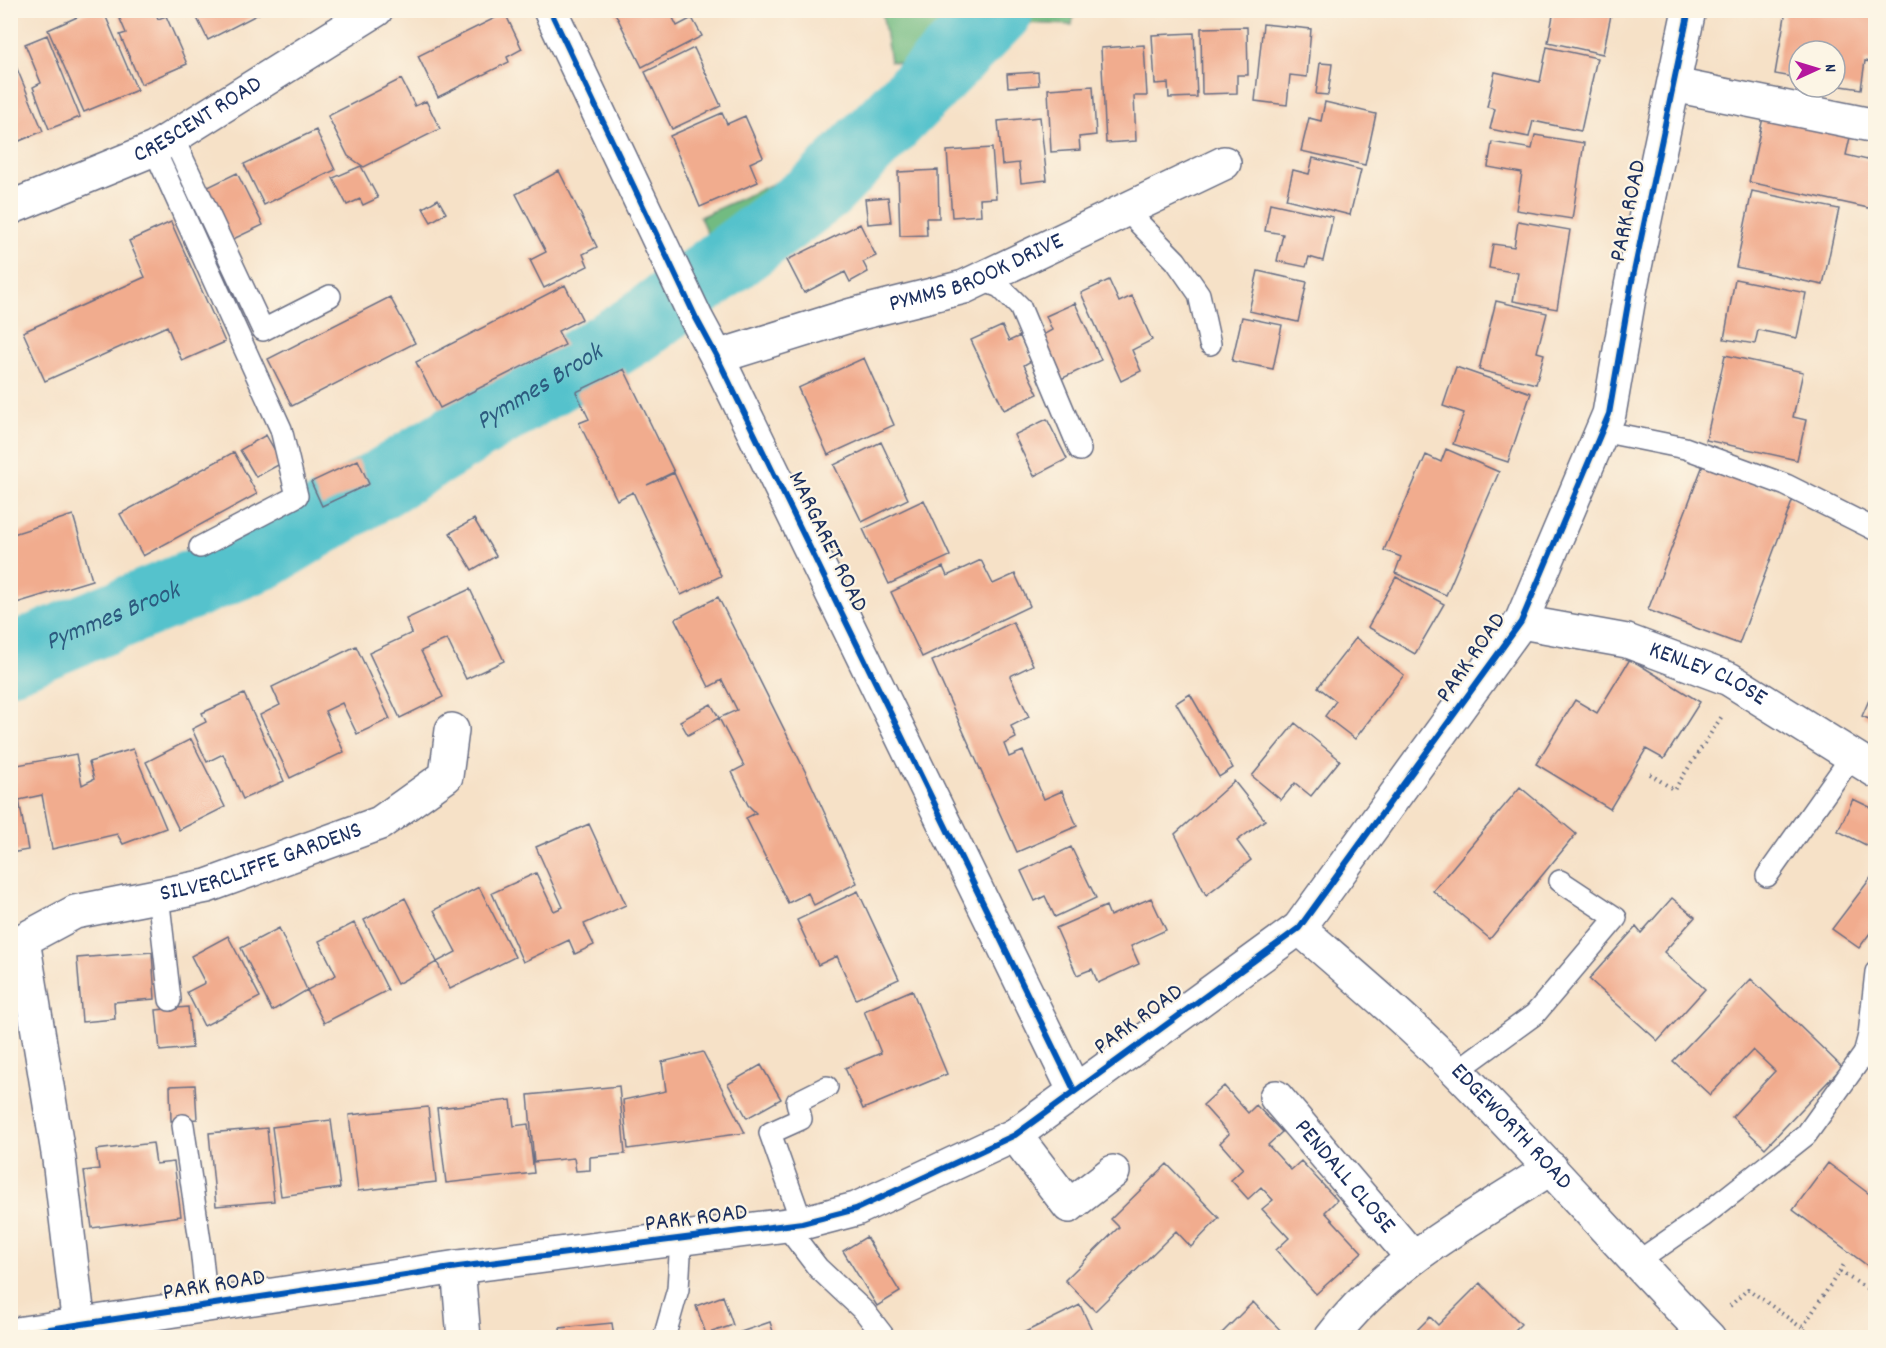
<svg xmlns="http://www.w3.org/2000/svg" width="1886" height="1348" font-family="Dekko,sans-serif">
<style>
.forest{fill:#72bb81;stroke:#467570;stroke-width:1.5}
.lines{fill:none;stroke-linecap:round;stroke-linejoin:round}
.river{stroke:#55c2cc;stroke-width:69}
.building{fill:#f1ac8e}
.lane-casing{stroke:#686d83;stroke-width:24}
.street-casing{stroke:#686d83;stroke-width:36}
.path{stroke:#686d83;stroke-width:4;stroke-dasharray:1.5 4.5;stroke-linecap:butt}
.lane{stroke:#fff;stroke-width:21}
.street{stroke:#fff;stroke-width:33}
.cycleway-casing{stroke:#fcf5e5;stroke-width:10}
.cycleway{stroke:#0057b8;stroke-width:6}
.labels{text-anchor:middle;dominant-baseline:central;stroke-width:4.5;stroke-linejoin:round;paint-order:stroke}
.street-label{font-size:24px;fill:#1b2f5e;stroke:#fcf5e5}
.water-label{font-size:26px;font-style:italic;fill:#2c5b7f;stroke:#fcf5e5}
</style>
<rect width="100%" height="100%" fill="#fcf5e5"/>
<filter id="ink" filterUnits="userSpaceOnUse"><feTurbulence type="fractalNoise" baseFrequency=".0167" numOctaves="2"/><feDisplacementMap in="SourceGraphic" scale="12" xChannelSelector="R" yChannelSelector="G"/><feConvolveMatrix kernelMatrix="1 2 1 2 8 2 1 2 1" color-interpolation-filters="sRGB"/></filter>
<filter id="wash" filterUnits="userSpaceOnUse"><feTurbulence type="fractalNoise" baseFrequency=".008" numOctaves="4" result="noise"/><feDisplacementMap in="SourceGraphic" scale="24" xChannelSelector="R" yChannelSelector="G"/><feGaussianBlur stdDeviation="1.35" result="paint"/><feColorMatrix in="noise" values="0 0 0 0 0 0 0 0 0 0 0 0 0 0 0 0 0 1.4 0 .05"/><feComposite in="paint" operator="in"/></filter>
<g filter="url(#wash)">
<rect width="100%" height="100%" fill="#f6e1c7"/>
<!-- forest -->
<path class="forest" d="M882,11V10L1074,11L1072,25L973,21L932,70L890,61Z
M851,159L859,191L808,232L725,275L700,217L803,170Z"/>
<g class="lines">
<!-- river -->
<path class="river" id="s1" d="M10,659L264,555L636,329L823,189L999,10"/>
</g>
<g id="blocks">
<!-- building -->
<path class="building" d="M93,10H103L137,90L84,112L48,30Z
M121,10H155L158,19L166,16L187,64L141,84L120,35L126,33L117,12Z
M193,10H266L208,40Z
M619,10H669L677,26L692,18L702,36L642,67L615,13Z
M1554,10H1612L1603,54L1548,42Z
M1786,10H1845L1876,16V63L1865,61L1861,89L1835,85V51H1799V78L1775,74Z
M505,13L522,49L507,57L509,62L438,97L418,56Z
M1263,24L1311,29L1307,77L1290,75L1287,105L1255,101Z
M1247,27L1248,75H1237V93L1202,94L1201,28Z
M1194,33L1197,97L1169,98L1168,83L1155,84L1152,35Z
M47,35L80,117L49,129L33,87L41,83L25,44Z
M1144,45L1147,96H1134L1136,141L1106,143L1101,48Z
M1547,47L1597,58L1581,131L1533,121L1529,137L1490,129L1495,109L1487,107L1495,72L1540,82Z
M694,48L721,106L672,129L645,72Z
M10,52L43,131L10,145Z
M1320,63L1332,64L1328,95L1316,94Z
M1038,72L1039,85L1008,87L1007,74Z
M401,79L415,106L426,101L440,129L364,167L348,156L328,116Z
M1093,86L1096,135L1079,137L1080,150L1051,152L1048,89Z
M1325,102L1376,114L1365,165L1301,151L1309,118L1321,121Z
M722,113L727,124L745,116L763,157L750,163L758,182L700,207L670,136Z
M1764,113L1851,133L1846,155L1876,162L1873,209L1749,182Z
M1040,117L1047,180L1021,183L1019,163L1002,165L998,121Z
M316,130L335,170L264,205L244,164Z
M1535,135L1584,143L1572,219L1516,210L1522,173L1488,167L1492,142L1532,149Z
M992,148L996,198L980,199L981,215L952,217L947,151Z
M1313,158L1361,170L1350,215L1286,199L1293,170L1309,174Z
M361,166L378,198L363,205L360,199L347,205L333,178Z
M938,170L939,218H926L927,235L900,236L898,172Z
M559,171L597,247L583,254L588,266L544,288L530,260L546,252L516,194Z
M237,173L263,225L227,242L202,190Z
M1752,191L1839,209L1823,285L1736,267Z
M888,197L891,222L868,224L865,199Z
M438,199L446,213L431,222L423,208Z
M1270,203L1333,217L1323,261L1309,257L1306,267L1277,261L1283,234L1265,231Z
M1518,221L1570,230L1557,309L1513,301L1518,273L1489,268L1493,244L1514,247Z
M171,222L225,342L182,361L167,326L45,381L23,332L145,277L129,241Z
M860,224L876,256L863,262L868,272L850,282L845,272L804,293L787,260Z
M1258,271L1307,282L1298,322L1249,311Z
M1735,279L1806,293L1797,338L1758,330L1755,344L1724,339Z
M1109,280L1119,302L1132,296L1152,340L1132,350L1141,371L1121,381L1081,293Z
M565,285L582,319L558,331L565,345L440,408L416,362Z
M390,297L415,343L292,406L268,359Z
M1496,301L1547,313L1537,352L1544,354L1536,384L1479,370Z
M1075,303L1101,360L1061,379L1041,336L1052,330L1046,316Z
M1242,317L1282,325L1273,369L1232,361Z
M1002,326L1009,341L1020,336L1031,361L1024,365L1038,394L1004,410L971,340Z
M1725,355L1803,372L1793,417L1806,420L1797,460L1706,440Z
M864,358L894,425L828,455L798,388Z
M1456,367L1531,393L1508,462L1453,444L1464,413L1443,406Z
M624,369L674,472L647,485L674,473L721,576L681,595L633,492L617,500L579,423L589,419L576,392Z
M1047,419L1067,459L1034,476L1014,435Z
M266,435L282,463L256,477L240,450Z
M881,442L908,499L862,522L834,465Z
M1446,449L1499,472L1446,595L1395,573L1401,557L1384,550L1426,455L1441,462Z
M234,452L257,494L143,556L120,514Z
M358,460L369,484L322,506L311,482Z
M1703,465L1793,499L1739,644L1648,610Z
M924,500L950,556L889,584L863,529Z
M73,515L92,580L10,605V535Z
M474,519L496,556L472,570L450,533Z
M981,560L993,584L1015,574L1030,606L922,657L891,592L943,567L947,576Z
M1396,577L1444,604L1415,654L1368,627Z
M470,589L504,661L466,679L447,639L421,651L443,697L400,718L369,653L412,633L406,619Z
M718,597L807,775L857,883L814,905L808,893L788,903L746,818L756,813L748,805L732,772L744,766L719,718L737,710L722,680L709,687L675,619Z
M1013,622L1033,665L1010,676L1029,717L1011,726L1016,738L1004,744L1009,757L1023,751L1044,799L1062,791L1077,826L1017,852L932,661Z
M1356,638L1404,675L1355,739L1325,716L1336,701L1318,687Z
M356,646L390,719L357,734L342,703L325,711L344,752L290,778L260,715L280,705L272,687Z
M1630,659L1700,702L1664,759L1646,749L1610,809L1536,764L1575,700L1597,713Z
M1876,684V722L1862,716Z
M244,694L284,781L243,799L223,754L207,762L192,729L206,722L202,713Z
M1190,694L1233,768L1219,777L1176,703Z
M711,704L719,718L688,735L680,721Z
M1295,723L1340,760L1311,796L1295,783L1281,800L1252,776Z
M191,739L225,807L179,830L146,762Z
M133,749L166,828L123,844L117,834L52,849L42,795L19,800L28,850L10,853V777H14L12,766L76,754L82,785L94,779L89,762Z
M1234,781L1265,820L1237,841L1251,860L1206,895L1175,834Z
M1520,787L1576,834L1490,939L1433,891Z
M1853,799L1876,810V850L1838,831Z
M589,824L626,905L584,924L594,945L575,954L569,940L523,962L492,893L536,873L554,911L563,907L536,847Z
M1071,847L1096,898L1055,917L1045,896L1035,901L1021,871Z
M1876,871V925L1859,948L1832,929Z
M479,887L515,957L450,989L437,962L456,952L434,910Z
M858,891L899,979L856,999L837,956L818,965L797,920Z
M405,898L437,962L397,984L364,920Z
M1151,898L1166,930L1131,946L1139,964L1098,983L1092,969L1077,975L1056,928L1106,906L1110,916Z
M1672,898L1695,917L1664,952L1705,989L1658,1041L1589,979L1636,927L1641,933Z
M354,923L388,990L324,1023L307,990L336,975L319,941Z
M279,928L307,990L272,1011L241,948Z
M228,936L260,997L204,1026L187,992L205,983L191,956Z
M152,952L155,999L114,1002L115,1019L82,1022L77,958Z
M1751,979L1842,1067L1765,1148L1732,1117L1775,1071L1753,1050L1710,1095L1673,1061Z
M912,990L947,1074L863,1109L845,1068L881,1053L864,1011Z
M188,1007L192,1048L160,1051L156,1010Z
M703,1052L745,1133L628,1149L623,1100L666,1091L662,1062Z
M761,1065L781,1099L747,1118L728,1084Z
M195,1085L197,1119L171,1121L170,1086Z
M619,1086L625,1154L590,1157V1170L576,1171L574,1158L534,1162L528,1095Z
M1224,1086L1248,1113L1256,1105L1282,1132L1268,1145L1291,1170L1301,1161L1337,1200L1325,1212L1362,1252L1316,1294L1276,1250L1289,1238L1262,1209L1273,1200L1261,1187L1248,1199L1231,1180L1243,1169L1220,1143L1229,1134L1203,1105Z
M511,1100L514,1126L528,1124L534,1173L446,1183L437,1108Z
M428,1107L436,1182L358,1191L349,1115Z
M331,1120L340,1188L281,1196L272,1127Z
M267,1128L274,1201L216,1206L209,1133Z
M153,1143L156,1164L174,1162L181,1216L92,1228L84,1171L99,1169L96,1150Z
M1828,1163L1876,1199V1272L1793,1210Z
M1167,1164L1219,1218L1191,1247L1176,1231L1095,1311L1065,1280L1119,1227L1111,1219Z
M866,1237L900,1292L877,1306L843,1251Z
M1480,1283L1521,1324L1507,1338H1409L1430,1317L1438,1325Z
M723,1296L733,1325L706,1334L696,1306Z
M1253,1302L1288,1338H1217Z
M1080,1305L1096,1338H1013Z
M770,1322L775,1338H726V1337Z
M612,1323L614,1338H561L560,1328Z"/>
</g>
</g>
<g filter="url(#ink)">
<use href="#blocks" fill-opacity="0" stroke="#686d83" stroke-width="1.5"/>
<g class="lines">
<!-- lane casing -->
<g class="lane-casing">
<path id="lane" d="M173,138L263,330L330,296
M154,149L281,429L297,496L200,547
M1126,210L1176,261L1199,294L1210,344
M980,279L1000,287L1020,307L1080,450
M1601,431L1685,448L1786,485L1876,530
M1767,876L1852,756
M158,895L170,1000
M1457,1071L1535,1014L1616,918L1560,881
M183,1125L201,1248L207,1306
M802,1223L770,1133L801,1119L797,1102L827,1087
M786,1226L818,1268L865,1312L885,1338
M1636,1263L1702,1217L1806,1135L1864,1054L1869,1035L1876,972
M664,1338L678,1289L681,1239"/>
</g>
<!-- street casing -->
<g class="street-casing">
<g id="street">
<path d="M550,10L696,318L717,357L1074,1090"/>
<path d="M1674,85L1876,126"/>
<path id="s2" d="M10,208L154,149L376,10"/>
<path id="s3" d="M717,357L852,315L964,287L1224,163"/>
<path id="s4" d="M1521,622L1627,641L1729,679L1876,771"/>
<path id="s5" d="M1299,928C1353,975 1408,1021 1458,1072C1544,1159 1624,1251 1709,1338"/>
<path id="s6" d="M1276,1097L1413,1258"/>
<path d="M1015,1135L1069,1206L1113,1172"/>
<path d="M458,1267L464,1338"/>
<path id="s7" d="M79,1326L59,1159L23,940L75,912L207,886L380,823L446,776L452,730"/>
<path d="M10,1335L458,1267L802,1223L856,1209L1015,1135L1299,928L1521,622L1609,414L1631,286L1689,10"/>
<path d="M1331,1338C1387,1263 1474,1218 1551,1168"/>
</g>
</g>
<!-- path -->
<path class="path" d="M1650,774L1674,790L1722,716
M1840,1272L1876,1294
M1730,1306L1748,1289L1802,1328
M1815,1338L1802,1328L1845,1263"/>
<!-- lane -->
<use href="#lane" class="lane"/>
<!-- street -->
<use href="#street" class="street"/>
<!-- cycleway casing -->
<g class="cycleway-casing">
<path id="cycleway" d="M550,10L696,318L717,357L1074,1090
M10,1335L458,1267L802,1223L856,1209L1015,1135L1299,928L1521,622L1609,414L1631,286L1689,10"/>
</g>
<!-- cycleway -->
<use href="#cycleway" class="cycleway"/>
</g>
</g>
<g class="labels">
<!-- street labels -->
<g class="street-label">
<text stroke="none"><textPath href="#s2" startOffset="208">CRESCENT ROAD</textPath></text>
<text transform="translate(1629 211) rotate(-78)">PARK ROAD</text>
<text stroke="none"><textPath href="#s3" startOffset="273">PYMMS BROOK DRIVE</textPath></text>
<text transform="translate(827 542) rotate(64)">MARGARET ROAD</text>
<text transform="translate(1472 658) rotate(-55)">PARK ROAD</text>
<text stroke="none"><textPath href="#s4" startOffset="195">KENLEY CLOSE</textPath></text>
<text stroke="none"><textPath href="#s7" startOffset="642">SILVERCLIFFE GARDENS</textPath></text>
<text transform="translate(1139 1020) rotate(-36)">PARK ROAD</text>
<text stroke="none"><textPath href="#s5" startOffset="291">EDGEWORTH ROAD</textPath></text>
<text stroke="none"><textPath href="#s6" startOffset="105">PENDALL CLOSE</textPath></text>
<text transform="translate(696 1219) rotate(-7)">PARK ROAD</text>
<text transform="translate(214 1286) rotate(-9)">PARK ROAD</text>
</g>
<!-- water labels -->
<g class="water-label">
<text stroke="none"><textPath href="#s1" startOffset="597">Pymmes Brook</textPath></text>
<text stroke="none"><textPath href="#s1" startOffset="111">Pymmes Brook</textPath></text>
</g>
</g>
<!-- margin -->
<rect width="1886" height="1348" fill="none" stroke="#fcf5e5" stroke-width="36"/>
<!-- north arrow -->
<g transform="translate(1817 69) rotate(86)"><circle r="28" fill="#fcf5e5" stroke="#a2a6af" stroke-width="1.5"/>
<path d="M0-4.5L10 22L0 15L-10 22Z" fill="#b5179e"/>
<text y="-9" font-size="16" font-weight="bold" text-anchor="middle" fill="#1b2f5e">N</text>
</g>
</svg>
